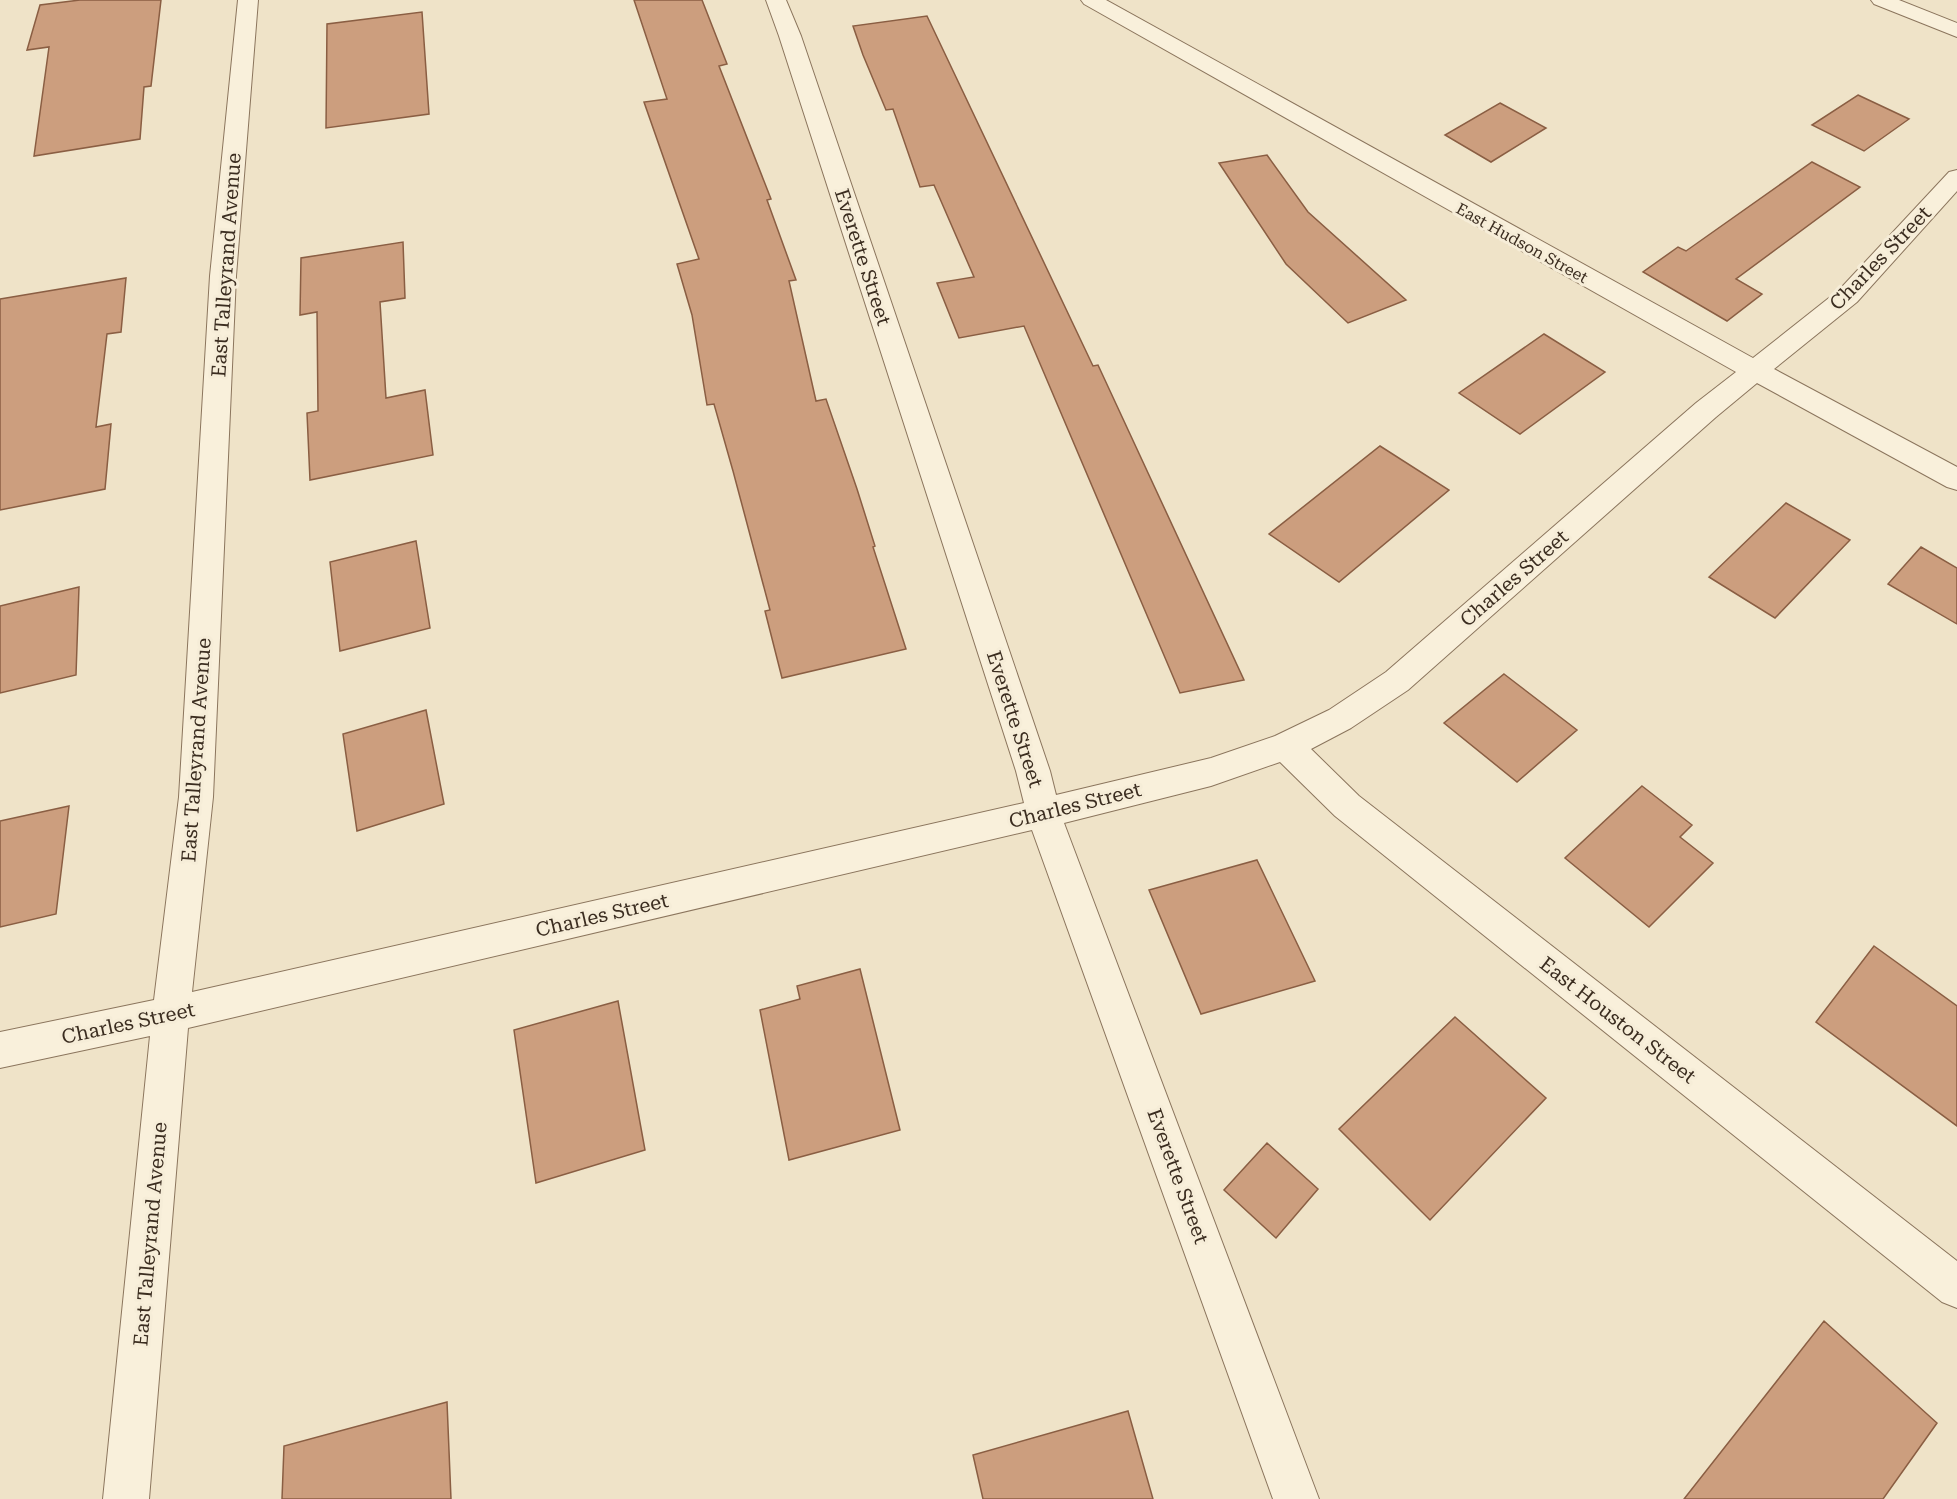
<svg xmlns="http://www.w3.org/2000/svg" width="1957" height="1499" font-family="'Roboto Serif',serif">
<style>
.building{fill:#cc9e7e;stroke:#8a5e43;stroke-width:1.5}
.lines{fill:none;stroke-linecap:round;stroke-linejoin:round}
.minor-casing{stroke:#8b755d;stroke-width:2}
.minor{fill:#f9f0db;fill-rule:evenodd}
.labels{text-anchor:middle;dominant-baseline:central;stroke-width:6;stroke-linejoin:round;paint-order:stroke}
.far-street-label{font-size:16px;fill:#3b2d20;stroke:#f6edd8}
.street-label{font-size:20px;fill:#3b2d20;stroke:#f6edd8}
</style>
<rect width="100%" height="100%" fill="#efe3c8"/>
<!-- building -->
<path class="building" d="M80,0H161L151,86L144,87L140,139L34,156L49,47L27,50L40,5Z
M634,0H702L727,64L719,66L771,199L767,200L796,280L789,281L816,401L826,399L857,489L875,546L873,547L906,649L782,678L765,611L770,610L733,471L714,404L707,405L692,315L677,264L699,259L644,102L667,99Z
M422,12L429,114L326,128L327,24Z
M927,16L1093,366L1098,365L1244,680L1180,693L1024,326L959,338L937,283L974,277L934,185L920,187L893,109L886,110L863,55L853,26Z
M1858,95L1909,119L1864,151L1812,125Z
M1500,103L1546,128L1491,162L1445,135Z
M1267,155L1308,212L1406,300L1348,323L1286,264L1219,163Z
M1812,162L1860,187L1736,279L1762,294L1727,321L1643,272L1678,247L1686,251Z
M403,242L405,298L380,302L386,398L425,390L433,455L310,480L307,413L318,411L317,312L300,315L301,258Z
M126,278L121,332L107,334L96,427L111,424L105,489L0,510V299Z
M1544,334L1605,372L1520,434L1459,393Z
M1380,446L1449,490L1339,582L1269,534Z
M1786,503L1850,540L1775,618L1709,577Z
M416,541L430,628L340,651L330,562Z
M1921,547L1957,568V624L1888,584Z
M79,587L76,675L0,693V606Z
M1504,674L1577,730L1517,782L1444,723Z
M426,710L444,804L357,831L343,734Z
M1642,786L1692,825L1680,837L1713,863L1649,927L1565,858Z
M69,806L56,914L0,927V821Z
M1257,860L1315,981L1201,1014L1149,890Z
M1874,946L1957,1006V1126L1816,1022Z
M860,969L900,1130L789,1160L760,1010L800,999L797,986Z
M618,1001L645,1150L536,1183L514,1030Z
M1455,1017L1546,1098L1430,1220L1339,1129Z
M1267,1143L1318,1189L1276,1238L1224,1190Z
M1824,1321L1937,1423L1883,1499H1684Z
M447,1402L451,1499H282L284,1446Z
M1128,1411L1153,1499H983L973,1455Z"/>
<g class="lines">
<!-- minor casing -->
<g class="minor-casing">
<path id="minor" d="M238,0H258L236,276L213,797L192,992L1024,803L1016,771L779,36L766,0H786L801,36L1050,771L1056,795L1211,758L1275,736L1329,710L1386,672L1696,403L1736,372L1084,4L1081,0H1106L1753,358L1839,290L1949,172L1957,170V191L1857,302L1774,369L1957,467V490L1947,487L1757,383L1716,417L1408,690L1351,728L1311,749L1359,796L1957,1261V1308L1942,1302L1335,816L1280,762L1211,786L1064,823L1319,1499H1273L1032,830L188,1028L149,1499H103L150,1036L0,1068V1032L154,1000L179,797L210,276Z
M1871,0H1899L1957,23V37L1874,4Z"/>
</g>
<!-- minor -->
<use href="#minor" class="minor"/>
</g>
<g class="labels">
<!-- far-street labels -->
<g class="far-street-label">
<text transform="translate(1522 243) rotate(29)">East Hudson Street</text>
</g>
<!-- street labels -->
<g class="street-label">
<text transform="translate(863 257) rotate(72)">Everette Street</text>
<text transform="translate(1880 258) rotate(-46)">Charles Street</text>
<text transform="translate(226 265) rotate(-86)">East Talleyrand Avenue</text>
<text transform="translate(1514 578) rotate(-41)">Charles Street</text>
<text transform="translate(1015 719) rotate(72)">Everette Street</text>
<text transform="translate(196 750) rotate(-86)">East Talleyrand Avenue</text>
<text transform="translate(1075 805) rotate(-14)">Charles Street</text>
<text transform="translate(602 915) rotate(-13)">Charles Street</text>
<text transform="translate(1618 1020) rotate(38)">East Houston Street</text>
<text transform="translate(128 1023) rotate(-12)">Charles Street</text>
<text transform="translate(1178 1176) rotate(70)">Everette Street</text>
<text transform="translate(150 1234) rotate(-85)">East Talleyrand Avenue</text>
</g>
</g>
</svg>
